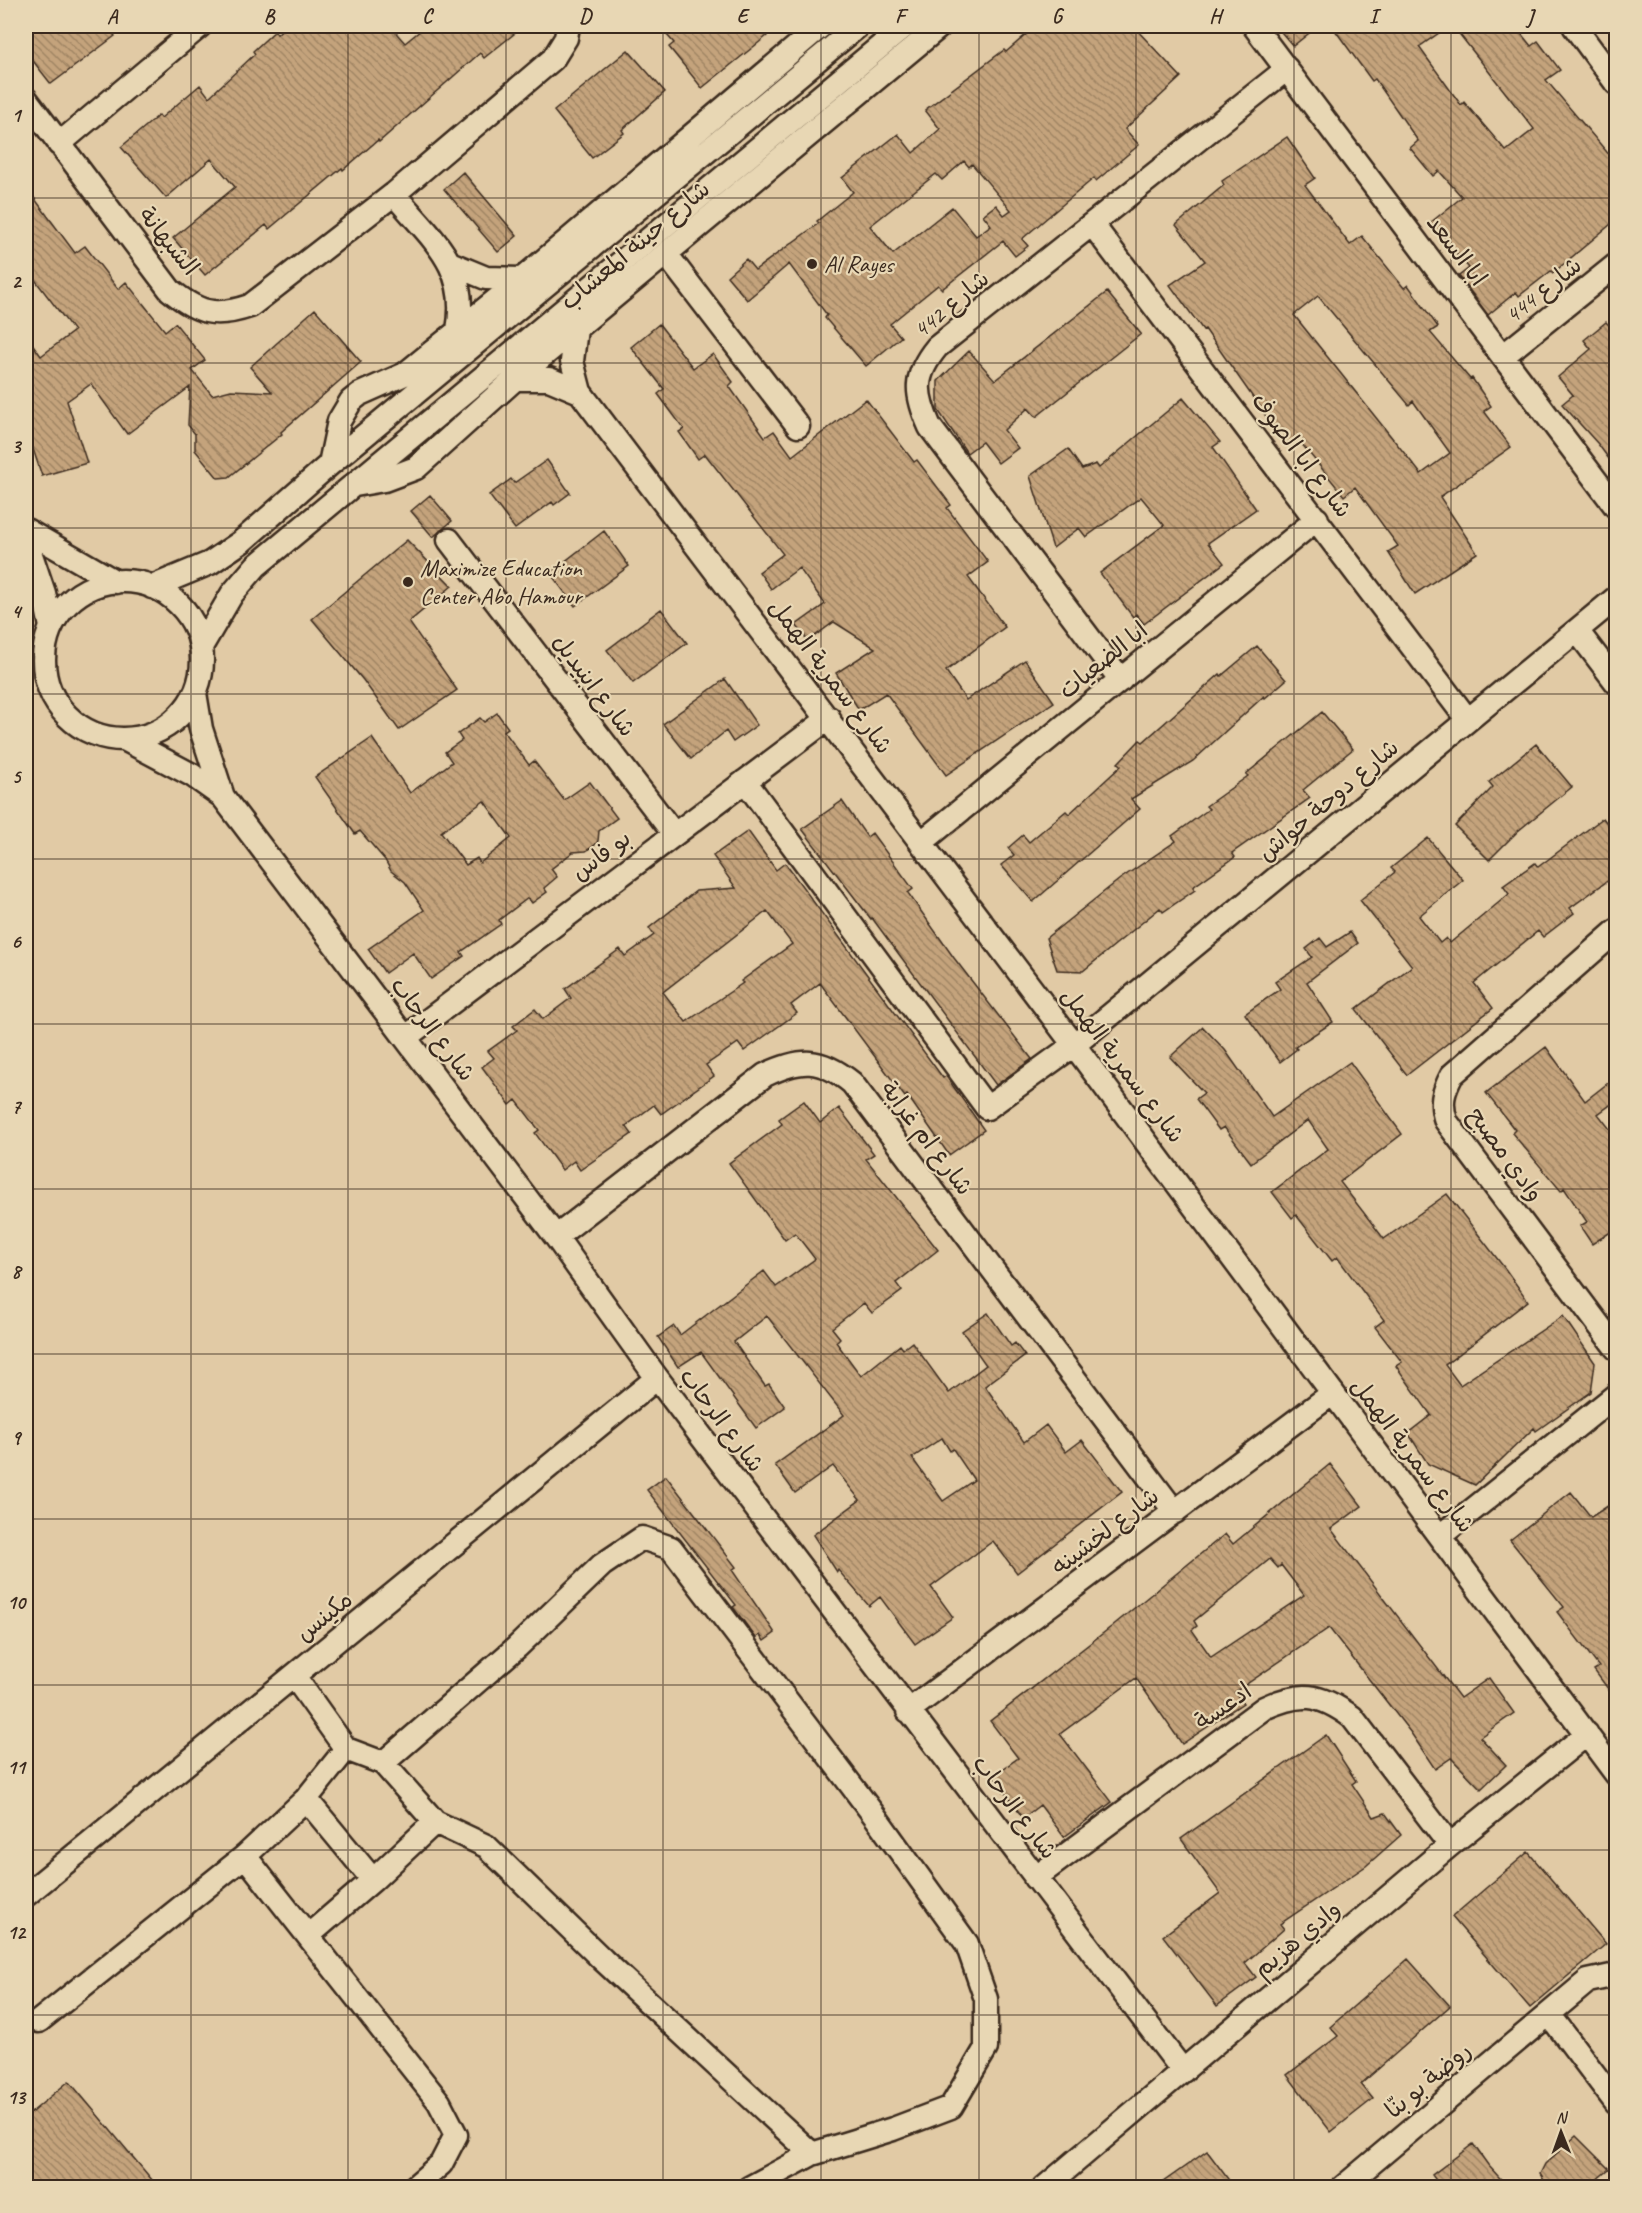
<svg xmlns="http://www.w3.org/2000/svg" width="1642" height="2213" font-family="Caveat,'Playpen Sans Arabic',sans-serif">
<style>
.building{fill:url(#building-back-hatch);stroke:#3b2a1e;stroke-width:1.5;fill-rule:evenodd}
.lines{fill:none;stroke-linecap:round;stroke-linejoin:round}
.minor-casing{stroke:#3b2a1e;stroke-width:27}
.minor{stroke:#e8d7b4;stroke-width:22}
.grid{fill:none;stroke:#3b2a1e;stroke-width:1.5;stroke-opacity:0.55}
.poi-dot{fill:#3b2a1e;stroke:#e8d7b4;stroke-width:2}
.labels{text-anchor:middle;dominant-baseline:central;stroke-width:4.5;stroke-linejoin:round;paint-order:stroke}
.street-label{font-size:24px;fill:#3b2a1e;stroke:#e8d7b4}
.poi-label{font-size:24px;fill:#3b2a1e;stroke:#e8d7b4;text-anchor:start}
.neatline{fill:none;stroke:#3b2a1e;stroke-width:2}
.grid-label{font-size:20px;text-anchor:middle;font-weight:bold;fill:#3b2a1e}
</style>
<defs>
<pattern id="building-back-hatch" width="6" height="6" patternUnits="userSpaceOnUse" patternTransform="scale(1.5)"><rect width="6" height="6" fill="#c4a37b"/><path d="M-1 5l2 2M0 0l6 6M5-1l2 2" fill="none" stroke="#a08564"/></pattern>
</defs>
<rect width="100%" height="100%" fill="#e1caa5"/>
<filter id="ink" filterUnits="userSpaceOnUse"><feTurbulence type="fractalNoise" baseFrequency=".0167" numOctaves="2"/><feDisplacementMap in="SourceGraphic" scale="12" xChannelSelector="R" yChannelSelector="G"/><feConvolveMatrix kernelMatrix="1 2 1 2 8 2 1 2 1" color-interpolation-filters="sRGB"/></filter>
<g filter="url(#ink)">
<!-- building -->
<path class="building" d="M26,26H106L115,36L51,84L26,52Z
M286,26H390L405,43L426,26H524L484,58L480,53L379,142L378,140L343,170L342,168L269,229L266,225L205,275L173,238L235,187L211,159L166,198L121,147L159,115L161,118L200,85L209,97L255,54L253,51L275,31L277,34Z
M659,26H758L767,36L702,88L669,47L674,43Z
M1036,26H1133L1181,77L1125,129L1139,145L1096,181L1094,178L1022,239L1028,246L1015,256L1003,241L942,289L938,285L890,324L901,337L866,366L825,318L827,315L789,264L747,300L727,276L746,259L755,270L819,223L817,221L853,192L842,178L898,134L913,153L940,129L925,110L1004,50L1006,52ZM964,161L969,167L972,164L1011,210L1004,215L996,205L983,215L991,225L976,236L952,207L893,254L870,226L936,174L942,180Z
M1276,26H1318L1293,46Z
M1332,26H1449L1419,47L1461,105L1464,102L1506,151L1534,129L1453,26H1515L1531,46L1538,41L1560,70L1546,80L1617,164V219L1553,273L1551,271L1519,296L1516,292L1488,315L1459,276L1469,268L1430,223L1462,197L1439,171L1433,176L1410,148L1418,141L1375,79L1372,81Z
M628,50L665,92L622,130L624,133L592,158L554,111Z
M1287,137L1315,178L1305,185L1350,245L1362,236L1404,288L1408,285L1438,327L1430,332L1470,379L1472,378L1491,406L1484,411L1511,447L1440,497L1477,553L1415,594L1388,552L1398,546L1355,487L1344,496L1297,438L1287,446L1205,329L1203,330L1170,285L1205,261L1176,225L1224,185L1222,181ZM1318,296L1409,405L1413,401L1450,453L1421,474L1294,315Z
M463,172L517,236L498,252L444,189Z
M26,187L75,253L85,246L118,289L126,282L165,331L175,323L205,360L192,370L212,395L231,390L272,392L250,367L315,309L361,362L281,432L282,434L229,477L218,478L195,450V434L188,425L190,387L127,434L91,384L67,401L87,463L42,476L26,428V335L41,356L74,331L26,268Z
M1107,292L1141,334L1036,417L1028,408L1004,430L1018,448L998,463L982,442L967,453L938,410V381L969,351L995,380Z
M1606,322L1617,334V470L1598,444L1562,404L1573,395L1558,377L1591,349L1584,340Z
M659,324L693,368L713,354L733,382L729,386L765,437L774,431L792,456L866,399L914,462L917,460L951,505L947,508L988,562L968,577L1005,627L946,671L966,700L1025,660L1054,702L946,775L886,693L859,710L836,673L875,648L834,622L808,641L796,625L825,604L799,568L771,589L759,572L783,554L705,454L698,459L679,432L684,429L658,394L664,389L631,347Z
M1183,398L1220,442L1213,447L1256,509L1208,543L1224,563L1144,624L1136,614L1133,617L1100,573L1164,525L1141,497L1086,537L1079,528L1053,548L1030,476L1068,449L1082,469L1096,464L1099,468Z
M547,460L570,493L554,505L552,502L515,529L489,495L511,479L514,483Z
M430,495L452,521L433,537L411,511Z
M604,531L629,566L575,606L550,573Z
M407,540L452,586L409,622L457,690L399,730L363,680L312,619Z
M661,609L687,643L633,683L607,650Z
M1257,646L1286,680L1265,698L1264,696L1193,761L1131,799L1140,809L1033,902L1001,865L1014,855L1008,848L1023,835L1029,842L1066,811L1069,814L1121,766L1118,763L1140,740L1143,742L1220,674L1221,676Z
M725,679L757,725L733,742L726,731L691,759L663,724Z
M1322,712L1353,749L1303,790L1310,798L1232,853L1235,857L1193,887L1195,890L1163,912L1160,908L1083,971L1057,970L1046,938L1120,879L1176,841L1172,836L1209,809L1206,806L1248,776L1246,774Z
M497,713L508,728L504,731L529,765L534,761L564,800L590,782L617,818L599,831L598,841L594,846L586,851L573,852L551,869L557,877L544,888L547,892L532,903L528,898L499,920L501,924L461,952L464,956L431,979L413,953L385,973L368,949L424,910L405,882L391,871L385,860L360,831L355,834L315,777L372,738L410,793L452,762L445,752L462,740L458,734L480,718L484,722ZM484,801L511,838L480,863L477,858L466,865L441,832Z
M1536,744L1572,787L1518,831L1489,860L1455,826L1493,787L1489,782Z
M842,801L867,837L872,833L913,889L908,893L954,958L1032,1059L996,1085L872,918L871,919L802,829Z
M1603,818L1617,836V874L1570,908L1574,913L1543,937L1538,931L1474,983L1493,1008L1407,1075L1356,1009L1412,966L1360,900L1395,872L1391,868L1428,838L1463,880L1419,916L1440,943L1446,938L1450,943L1509,894L1503,886L1535,863L1538,867Z
M748,831L776,870L785,863L943,1078L946,1076L984,1130L949,1155L907,1095L905,1097L820,983L791,1005L797,1013L765,1036L744,1051L738,1043L706,1065L714,1076L661,1114L654,1105L626,1126L632,1134L580,1170L574,1161L562,1170L535,1133L539,1130L516,1100L510,1105L482,1067L494,1058L488,1051L517,1030L513,1026L535,1009L543,1019L571,998L565,989L620,949L625,956L654,935L649,928L696,891L736,888L713,856ZM767,911L792,944L741,981L743,983L686,1022L663,992Z
M1350,932L1358,943L1307,982L1333,1022L1295,1047L1297,1049L1280,1062L1245,1014L1280,989L1275,982L1312,957L1306,949L1320,938L1327,947Z
M1203,1027L1225,1050L1272,1117L1350,1062L1402,1134L1340,1182L1384,1239L1447,1194L1506,1270L1528,1301L1445,1365L1460,1385L1563,1316L1595,1363L1591,1392L1536,1431L1534,1428L1475,1485L1428,1464L1408,1433L1431,1415L1396,1366L1402,1362L1375,1327L1384,1320L1337,1257L1332,1261L1296,1215L1292,1218L1272,1192L1328,1149L1308,1120L1251,1163L1224,1127L1219,1130L1196,1099L1204,1093L1170,1057Z
M1546,1047L1585,1101L1617,1076V1100L1598,1114L1617,1138V1228L1592,1244L1580,1226L1587,1222L1564,1188L1561,1191L1512,1133L1515,1130L1486,1093Z
M804,1101L820,1123L839,1108L874,1154L866,1159L938,1250L896,1283L902,1291L872,1313L864,1303L832,1328L840,1338L836,1342L861,1376L900,1345L903,1349L912,1342L949,1393L986,1365L962,1331L988,1313L1011,1346L1015,1343L1025,1356L985,1386L1024,1442L1046,1425L1066,1452L1082,1440L1122,1492L1017,1573L993,1541L931,1587L953,1617L915,1644L880,1597L869,1606L838,1570L837,1572L813,1535L860,1500L833,1466L795,1493L775,1465L844,1415L767,1316L734,1342L765,1386L769,1384L785,1407L756,1428L701,1352L678,1367L658,1337L674,1326L680,1335L764,1271L776,1287L815,1259L795,1233L785,1240L729,1163L782,1124L779,1119ZM942,1438L950,1451L953,1449L974,1480L943,1501L912,1458Z
M1330,1464L1362,1506L1331,1529L1460,1698L1489,1678L1514,1713L1480,1737L1506,1765L1481,1789L1451,1758L1435,1769L1411,1733L1329,1628L1235,1692L1243,1703L1182,1744L1136,1678L1060,1734L1112,1802L1064,1837L1040,1805L1023,1818L993,1776L1018,1758L990,1721L1111,1627L1225,1534L1233,1544ZM1270,1559L1278,1568L1281,1565L1304,1595L1211,1657L1192,1630L1197,1626L1194,1621Z
M666,1476L736,1567L732,1570L775,1633L764,1641L760,1635L756,1638L733,1607L736,1605L647,1490Z
M1571,1492L1591,1517L1617,1500V1701L1594,1670L1599,1667L1557,1612L1564,1607L1510,1540Z
M1326,1735L1356,1781L1352,1784L1374,1817L1385,1813L1401,1835L1366,1866L1280,1924L1284,1929L1245,1963L1256,1977L1217,2006L1163,1936L1220,1893L1181,1839Z
M1528,1852L1606,1944L1530,2008L1452,1917Z
M1408,1959L1450,2006L1361,2084L1373,2099L1331,2132L1287,2075L1338,2036L1330,2027Z
M69,2081L158,2187H26V2117Z
M1576,2136L1609,2169L1588,2187H1548L1540,2174L1545,2164Z
M1473,2144L1488,2165L1508,2187H1441L1432,2175Z
M1207,2151L1234,2187H1156Z"/>
<g class="lines">
<!-- minor casing -->
<g class="minor-casing">
<path id="minor" d="M1254,26L1616,507
M1574,26L1616,83
M26,99L170,290C198,313 215,318 250,306L394,194L553,59L566,38L568,26
M59,144L200,26
M394,194C431,239 470,266 458,330
M1092,224L1467,719
M666,254L798,426
M452,264L486,278L522,279
M576,329L572,361L580,392L1074,1045L1616,1774
M1503,356L1616,265
M515,379H549L580,392
M330,464L339,421L351,401L360,394L405,374L522,279L821,26
M355,485L384,480L416,468L515,379L940,26
M26,530L116,582
M26,540L44,593L51,627
M449,540L674,834
M44 660a79 79 0 1 1 158 0a79 79 0 1 1-158 0Z
M152,587L210,563L241,542L330,464L858,26
M1578,632L1616,682
M201,647L232,594L256,566L905,26
M1121,680L930,427C915,394 913,376 937,347L1287,69
M195,693L201,729L223,797L556,1237L657,1378L1183,2071
M126,740L192,775L223,797
M745,781L987,1108L1074,1045L1616,598
M922,842L1317,519
M1616,931L1452,1075C1443,1092 1440,1103 1446,1121L1616,1348
M406,1037L829,718
M556,1237L765,1075C801,1058 820,1057 852,1083L1175,1512
M1440,1536L1616,1395
M294,1676L346,1749L383,1763L435,1822L486,1846L603,1960L812,2154L749,2188
M908,1711L1333,1393
M383,1763L517,1647L602,1565L642,1538L671,1548L877,1819L967,1944L986,1999V2048L951,2107L893,2129L812,2154
M306,1799L373,1880L309,1935
M245,1856L439,2102L456,2135L441,2164L413,2188
M1035,1878L1264,1708C1301,1691 1319,1693 1352,1717L1450,1845
M373,1880L435,1822
M26,1895L657,1378
M1549,2014L1616,2103
M39,2021L245,1856L306,1799L346,1749
M1044,2188L1450,1845L1587,1734
M1342,2188L1588,1981L1616,1975"/>
</g>
<!-- minor -->
<use href="#minor" class="minor"/>
</g>
</g>
<!-- grid -->
<path class="grid" d="M191,26V2188M348,26V2188M506,26V2188M663,26V2188M821,26V2188M979,26V2188M1136,26V2188M1294,26V2188M1451,26V2188M26,198H1616M26,363H1616M26,528H1616M26,694H1616M26,859H1616M26,1024H1616M26,1189H1616M26,1354H1616M26,1519H1616M26,1685H1616M26,1850H1616M26,2015H1616"/>
<!-- markers -->
<g class="poi-dot">
<circle cx="812" cy="264" r="6"/>
<circle cx="408" cy="582" r="6"/>
</g>
<g class="labels">
<!-- street labels -->
<g class="street-label">
<text transform="translate(169 241) rotate(51)">الشبهانة</text>
<text transform="translate(635 245) rotate(-40)">شارع حينة المعشاب</text>
<text transform="translate(1457 250) rotate(53)">ابا السعد</text>
<text transform="translate(1543 290) rotate(-39)">شارع 444</text>
<text transform="translate(951 304) rotate(-40)">شارع 442</text>
<text transform="translate(1302 455) rotate(53)">شارع ابا الصوف</text>
<text transform="translate(1103 660) rotate(-39)">ابا الضعيات</text>
<text transform="translate(831 676) rotate(53)">شارع سمرية الهمل</text>
<text transform="translate(594 685) rotate(53)">شارع ابنيديل</text>
<text transform="translate(1328 800) rotate(-40)">شارع دوحة حواش</text>
<text transform="translate(601 855) rotate(-37)">بو فاس</text>
<text transform="translate(433 1029) rotate(53)">شارع الرحاب</text>
<text transform="translate(1123 1065) rotate(53)">شارع سمرية الهمل</text>
<text transform="translate(927 1138) rotate(53)">شارع ام غرابة</text>
<text transform="translate(1506 1154) rotate(54)">وادي مصبح</text>
<text transform="translate(722 1420) rotate(53)">شارع الرحاب</text>
<text transform="translate(1413 1455) rotate(53)">شارع سمرية الهمل</text>
<text transform="translate(1105 1531) rotate(-37)">شارع لخشينه</text>
<text transform="translate(324 1616) rotate(-39)">مكينس</text>
<text transform="translate(1223 1706) rotate(-35)">ادعسة</text>
<text transform="translate(1015 1807) rotate(53)">شارع الرحاب</text>
<text transform="translate(1297 1939) rotate(-40)">وادي هزيم</text>
<text transform="translate(1428 2080) rotate(-40)">روضة بو بنّا</text>
</g>
<!-- poi labels -->
<g class="poi-label">
<text x="824" y="264">Al Rayes</text>
<text x="420" y="568">Maximize Education<tspan x="420" dy="28">Center Abo Hamour</tspan></text>
</g>
</g>
<!-- margin -->
<rect width="1642" height="2213" fill="none" stroke="#e8d7b4" stroke-width="66"/>
<!-- north arrow -->
<g transform="translate(1561 2132) rotate(359)" stroke="#e8d7b4" stroke-width="4.5" paint-order="stroke">
<path d="M0-4.5L10 22L0 15L-10 22Z" fill="#3b2a1e"/>
<text y="-9" font-size="16" font-weight="bold" text-anchor="middle" fill="#3b2a1e">N</text>
</g>
<rect x="33" y="33" width="1576" height="2147" class="neatline"/>
<g class="grid-label">
<text x="112" y="23">A</text>
<text x="269" y="23">B</text>
<text x="427" y="23">C</text>
<text x="585" y="23">D</text>
<text x="742" y="23">E</text>
<text x="900" y="23">F</text>
<text x="1057" y="23">G</text>
<text x="1215" y="23">H</text>
<text x="1373" y="23">I</text>
<text x="1530" y="23">J</text>
<text x="16" y="122">1</text>
<text x="16" y="288">2</text>
<text x="16" y="453">3</text>
<text x="16" y="618">4</text>
<text x="16" y="783">5</text>
<text x="16" y="948">6</text>
<text x="16" y="1113">7</text>
<text x="16" y="1278">8</text>
<text x="16" y="1444">9</text>
<text x="16" y="1609">10</text>
<text x="16" y="1774">11</text>
<text x="16" y="1939">12</text>
<text x="16" y="2104">13</text>
</g>
</svg>
